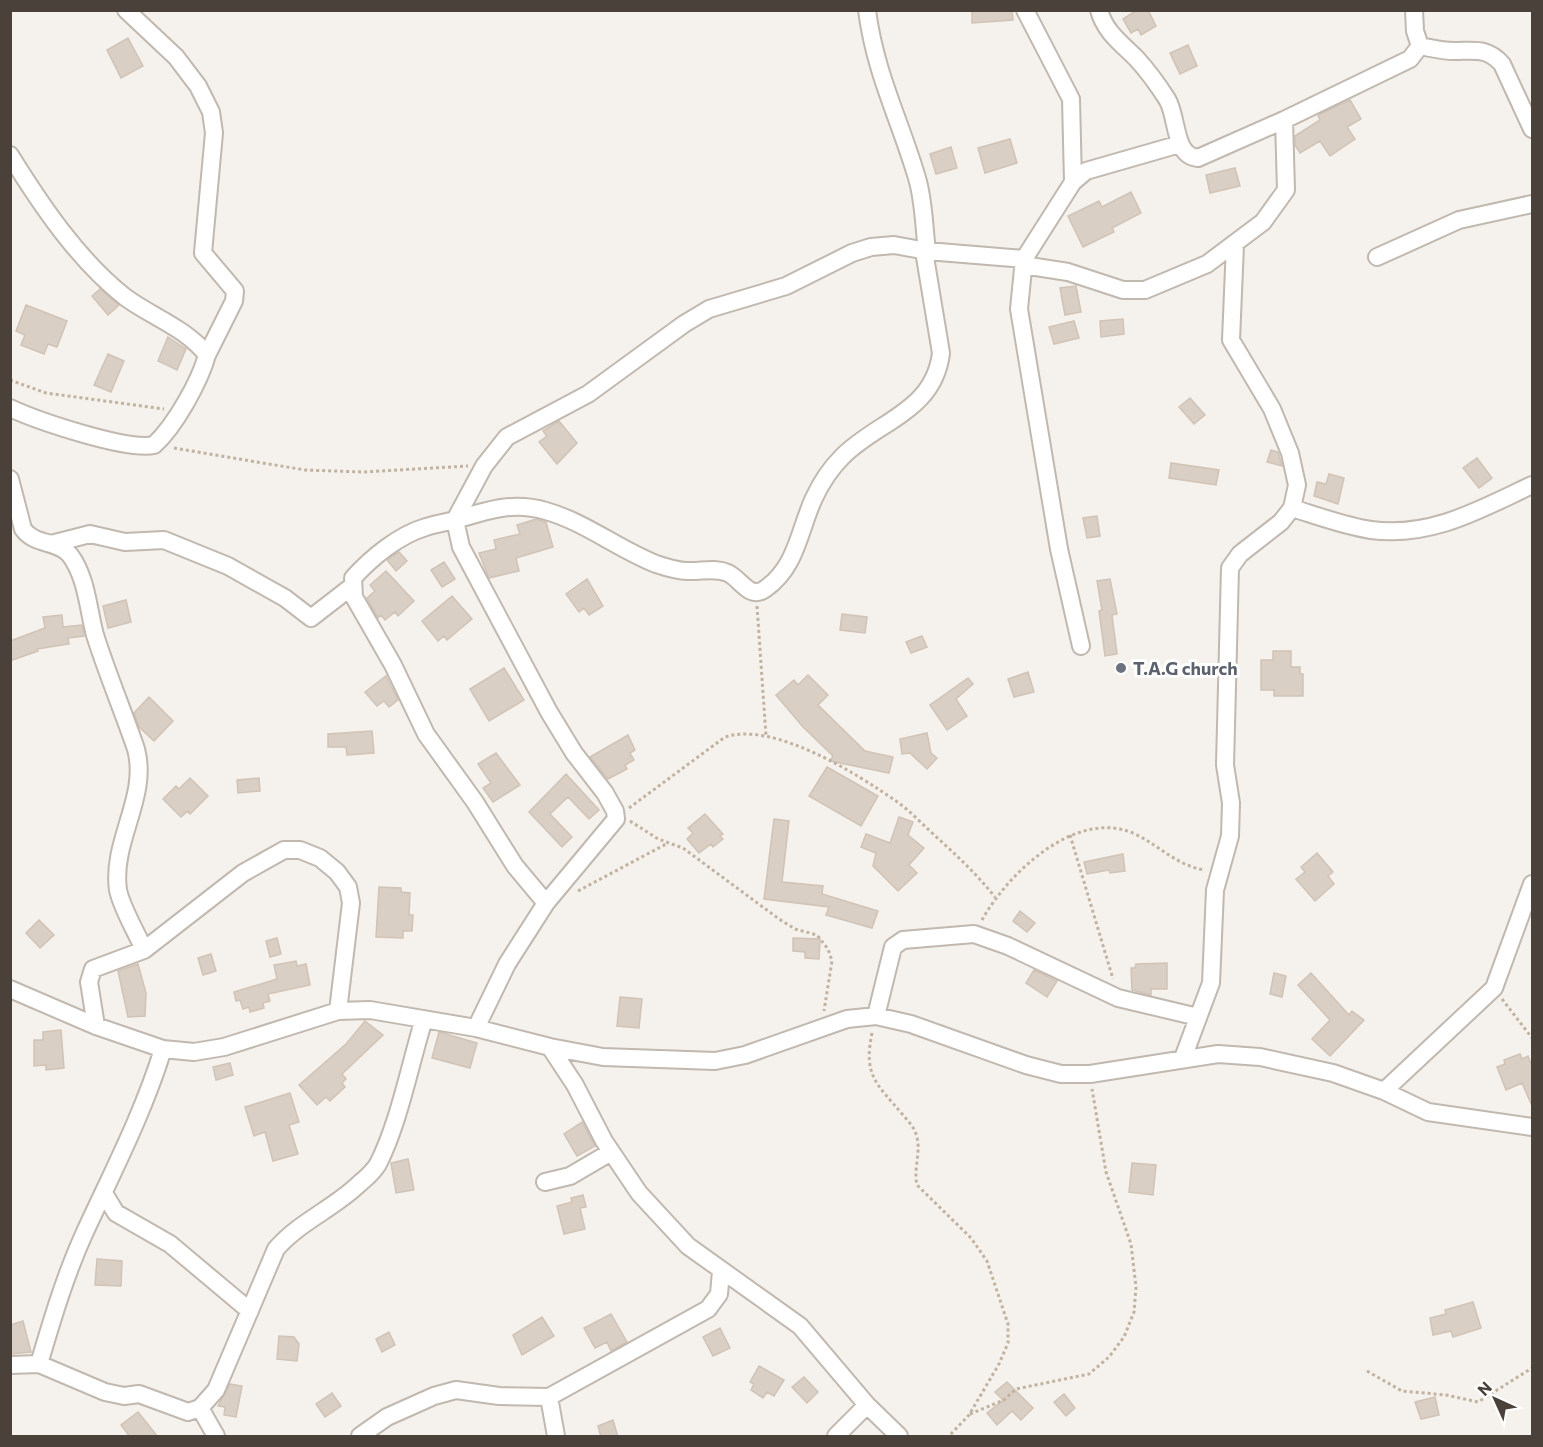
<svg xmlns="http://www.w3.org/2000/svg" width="1543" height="1447" font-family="Commissioner,sans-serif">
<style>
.building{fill:#d9cfc5;stroke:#d1c3b5;stroke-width:1.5}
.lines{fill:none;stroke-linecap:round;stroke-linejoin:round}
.minor-casing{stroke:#c1b8af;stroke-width:20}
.path{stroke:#c2b2a0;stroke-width:3;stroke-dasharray:3 3;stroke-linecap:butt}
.minor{stroke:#fff;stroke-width:16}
.worship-dot{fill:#6b7280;stroke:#fff;stroke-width:2}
.labels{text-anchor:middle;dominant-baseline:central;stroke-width:6;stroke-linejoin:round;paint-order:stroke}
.worship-label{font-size:18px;font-weight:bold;fill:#5b616d;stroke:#fff;text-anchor:start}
</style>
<rect width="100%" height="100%" fill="#f5f1ec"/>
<!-- building -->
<path class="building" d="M972,10H1012L1013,20L972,23Z
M1137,10H1148L1156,26L1141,35L1138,29L1131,33L1123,19Z
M128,38L143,66L121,78L107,50Z
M1188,45L1197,66L1180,74L1170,53Z
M1350,100L1361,119L1347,127L1355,139L1330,156L1320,141L1300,153L1295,145V136L1320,120L1318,116L1322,113Z
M1010,139L1017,163L985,173L978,148Z
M951,147L957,168L936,174L930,154Z
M1235,168L1240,186L1210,193L1206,175Z
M1131,192L1141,213L1112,228L1114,232L1083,247L1068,216L1099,201L1102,207Z
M1076,286L1081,312L1065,315L1060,288Z
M100,289L119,305L108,315L92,296Z
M26,305L67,321L57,347L48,344L44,354L21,345L25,335L16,331Z
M1123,319L1124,334L1101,337L1100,321Z
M1074,321L1079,338L1054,344L1049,327Z
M168,337L186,349L177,370L158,361Z
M108,354L124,361L111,392L94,385Z
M1190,398L1205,415L1194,424L1179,407Z
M559,421L577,443L557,464L539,442L547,436L543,431Z
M1271,450L1278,452L1282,466L1267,462Z
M1477,458L1492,478L1479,488L1463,468Z
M1171,463L1219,470L1216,485L1169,478Z
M1329,474L1344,478L1338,504L1314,496L1317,482L1326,484Z
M1097,516L1100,536L1087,538L1083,518Z
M536,519L546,522L553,547L516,558L519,571L489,578L479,553L496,549L494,540L520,534L517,525Z
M399,552L407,561L396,571L387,560Z
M444,562L455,579L442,587L431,570Z
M386,571L414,601L398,616L395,612L385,620L381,615L378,618L367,598L375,591L370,585Z
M587,579L603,606L589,615L584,608L579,612L566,594Z
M1110,579L1117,614L1112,615L1117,654L1105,656L1099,611L1102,610L1097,581Z
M452,596L472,619L447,640L444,636L438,641L422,621Z
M126,600L131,622L108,628L103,606Z
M842,614L867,617L865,633L840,630Z
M62,615L63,627L82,625L84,636L68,638L69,644L37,649L38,651L10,661V641L45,628L43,617Z
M922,636L927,647L911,653L906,642Z
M1273,651H1291V667H1300V674H1303V696H1274V690H1261V660H1273Z
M504,668L524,700L489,721L470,689Z
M1028,672L1034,692L1014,697L1008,679Z
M808,675L828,695L818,705L865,751L893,757L889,773L830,761L833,756L803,727L776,695L794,680L798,685Z
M386,676L398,700L389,707L384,701L377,706L365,692Z
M968,678L973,684L956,699L967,716L947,730L930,705Z
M149,697L173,721L154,741L139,727L134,713Z
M372,731L374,753L347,755L346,747H328V734Z
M927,733L931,753L937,758L927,769L910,753L902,754L900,739Z
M628,735L635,750L630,753L634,760L625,765L627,769L608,779L590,757Z
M496,753L520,785L493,802L483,788L491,783L478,764Z
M827,767L878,796L861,826L809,796Z
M566,774L599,810L589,819L568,797L550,814L572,837L562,847L529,812Z
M190,778L208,796L190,814L188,811L181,817L163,799L176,786L179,789Z
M259,778L260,791L238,793L237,780Z
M705,814L723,834L720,836L723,839L713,847L711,844L699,853L687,839L693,833L688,828Z
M899,817L913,822L908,835L924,848L909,865L917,873L898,891L873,866L876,853L861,847L866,834L890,843Z
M774,819L789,821L782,882L823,886L822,894L878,911L872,928L826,915L829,907L764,899Z
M1317,853L1333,872L1328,876L1334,884L1315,901L1296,879L1305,872L1301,867Z
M1123,854L1125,871L1110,873L1109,870L1087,874L1084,862Z
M379,887L401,888V892L410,893L409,915H413L412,931H403V938L376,937Z
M1020,911L1035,923L1027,932L1013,921Z
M39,920L54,935L40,948L26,933Z
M277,938L281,954L270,957L266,941Z
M793,938L820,939L819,959L805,958V952L793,951Z
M211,954L216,971L203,975L198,958Z
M296,961L297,966L306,964L310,985L268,994L270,1001L263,1003L264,1008L250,1012L249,1007L243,1009L240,1000L236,1001L234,992L277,979L274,965Z
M1167,963V989H1151V995L1132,990L1131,968H1135L1136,964Z
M138,964L146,993L145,1016L128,1017L118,971Z
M1034,970L1057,981L1047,997L1026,983Z
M1274,973L1286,976L1282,997L1270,994Z
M1311,973L1349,1015L1352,1011L1364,1020L1330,1056L1312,1039L1330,1020L1298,985Z
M620,997L642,999L639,1028L617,1026Z
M365,1021L383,1035L342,1074L346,1079L342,1083L345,1087L330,1101L326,1097L317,1105L299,1085L346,1044Z
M61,1030L64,1068L46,1070V1065L34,1066V1040H43V1032Z
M439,1032L477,1043L470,1068L432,1058Z
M1520,1054L1522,1059L1528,1056L1533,1068V1108L1522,1083L1506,1090L1497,1067L1505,1064L1504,1060Z
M230,1063L233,1075L216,1080L213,1067Z
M290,1093L299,1122L289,1125L298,1154L273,1161L265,1132L254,1136L245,1107Z
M582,1122L595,1146L577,1156L564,1134Z
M408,1159L414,1190L396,1193L391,1163Z
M1132,1163L1156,1165L1153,1195L1129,1192Z
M583,1195L586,1207L580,1208L585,1229L564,1234L557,1206L572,1202L571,1198Z
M97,1259L122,1261L121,1286L95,1285Z
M1473,1302L1481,1328L1453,1337L1451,1331L1433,1335L1430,1318L1446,1314L1445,1310Z
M611,1314L627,1342L611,1351L607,1342L595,1348L584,1328Z
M542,1317L554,1336L522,1355L513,1335Z
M23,1321L31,1352L10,1354V1325Z
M720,1328L730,1348L713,1356L703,1337Z
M389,1332L395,1345L382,1352L376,1339Z
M279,1336L294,1337L299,1344L297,1361L277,1359Z
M759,1366L784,1380L774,1396L767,1392L763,1398L751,1390L754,1384L750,1382Z
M804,1377L818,1392L807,1403L792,1387Z
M1007,1382L1033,1408L1021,1420L1012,1411L997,1425L987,1413L1003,1400L995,1392Z
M230,1384L242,1386L236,1417L224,1415L225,1407L218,1406Z
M332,1393L341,1406L325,1417L316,1404Z
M1064,1394L1075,1408L1066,1416L1054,1402Z
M1435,1397L1439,1415L1421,1419L1415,1402Z
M138,1412L158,1437H130L121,1425Z
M613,1420L618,1437H601L598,1426Z"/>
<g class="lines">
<!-- minor casing -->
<g class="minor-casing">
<path id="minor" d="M126,10L176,57L198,86L211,112L214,133L203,253L235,291L234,301L207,355
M867,10C875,73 900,120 917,178C924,201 924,228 927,251
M1025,10L1071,99L1073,182
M1099,10C1105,32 1121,43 1136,58C1148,71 1158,85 1167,99C1178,116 1173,156 1198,158L1284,120L1410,59L1420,46L1415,31L1414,10
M1420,46C1431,48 1442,51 1454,51C1474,51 1487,47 1502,64L1532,129
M10,155C41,205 78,260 125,297C152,317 186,328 207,355C200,381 175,426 154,445C127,451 38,421 10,408
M1377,257L1459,220L1532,204
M1023,265L1068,272L1123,290H1145L1207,264L1263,222L1286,190L1284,120
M10,479L23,529C35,546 58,540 70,555C87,578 88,609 95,635C107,673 123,711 136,749C149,797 111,841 118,890C122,909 136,931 144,950
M1292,508C1318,516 1344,526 1371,530C1431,538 1481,509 1532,485
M51,544L90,534L125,542L164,540L228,566L285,598L311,618L351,587
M1081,646L1059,549L1019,309L1024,259L1073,182L1086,171L1180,144
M546,903L515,866L475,802L426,734L393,665L354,597L353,578C372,557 399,535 426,527C438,523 450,522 462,518C491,509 515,502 546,511C585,522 618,549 656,564C665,567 678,571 687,571C701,572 714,567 728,573C741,579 749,600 765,589C797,567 799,530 814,498C821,483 830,469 842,457C877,421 934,412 941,353L924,251
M10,989L96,1026L163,1049L194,1052L224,1047L338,1011L370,1010L476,1028L550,1047L603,1057L715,1061L745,1055L847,1019L876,1016L911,1024L1026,1065L1061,1074H1090L1218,1054L1260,1057L1333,1073L1384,1091L1428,1112L1532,1127
M876,1016L893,947L903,940L974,934L1008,946L1118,998L1198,1017
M96,1026L89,982L93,969L144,950L243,873L284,850H300L320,858L337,872L348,887L351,903L338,1011
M476,1028L507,964L546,903L616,819L615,811L605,793L574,753L549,712L461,547L455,520L484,466L507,437L588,394L684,324L709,309L786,286L852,253L871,247L894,245L927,251L1024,259
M550,1047L575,1085L604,1141L639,1193L688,1246L800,1326L867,1405L899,1436
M1183,1058L1211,983L1215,890L1230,836L1231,803L1225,765L1230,568L1240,554L1281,522L1292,508L1297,485L1290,453L1272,409L1231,340L1235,245
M1384,1091L1494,988L1532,884
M545,1182L570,1176L611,1152
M105,1195L116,1213L170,1244L250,1311
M39,1364C52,1320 65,1276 84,1234C112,1173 143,1114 163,1049
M10,1365L39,1364L105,1392L124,1396L139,1394L188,1412L200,1408L216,1390L276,1249C299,1222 333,1209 359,1184C365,1179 374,1171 378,1164C399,1123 410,1064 424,1019
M549,1397L556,1436
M200,1408L216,1436
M360,1436L387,1417L434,1396L456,1390L499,1396L549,1397L708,1309L719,1294L721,1271
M836,1436L867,1405"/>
</g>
<!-- path -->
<path class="path" d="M10,380L46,393L164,409
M174,448L305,470L363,472L468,466
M757,606L766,736
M629,808L725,737C774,721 857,774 896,801C909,810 920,822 931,832C954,853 975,872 995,897
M630,821L658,839L683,848L779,919L795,929L817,935L828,949L832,961L824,1011
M1070,835L1113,979
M578,891L668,843
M982,920C1008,873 1077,807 1135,834C1160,846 1176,865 1204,870
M1502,999L1532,1038
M872,1033C863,1076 877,1084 903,1115C908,1121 914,1127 916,1134C922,1151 913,1168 917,1185L971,1238L987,1261L1008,1324V1343L999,1364L969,1415L949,1436
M1367,1371L1402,1391L1446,1395L1478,1402L1532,1368
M970,1414L1004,1400L1016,1389L1089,1374L1109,1357L1124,1337L1134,1312L1136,1287L1131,1244L1106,1172L1092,1089"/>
<!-- minor -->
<use href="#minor" class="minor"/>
</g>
<!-- markers -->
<circle class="worship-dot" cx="1121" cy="668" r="6"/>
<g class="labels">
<!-- worship labels -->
<g class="worship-label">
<text x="1133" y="668">T.A.G church</text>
</g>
</g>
<!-- border -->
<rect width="1543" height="1447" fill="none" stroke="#4a423a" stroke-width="24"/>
<!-- north arrow -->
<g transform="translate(1495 1399) rotate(315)" stroke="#ffffff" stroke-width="4.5" paint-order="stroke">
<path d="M0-4.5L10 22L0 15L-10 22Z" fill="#4a423a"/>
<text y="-9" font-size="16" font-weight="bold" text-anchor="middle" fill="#4a423a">N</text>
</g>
</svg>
